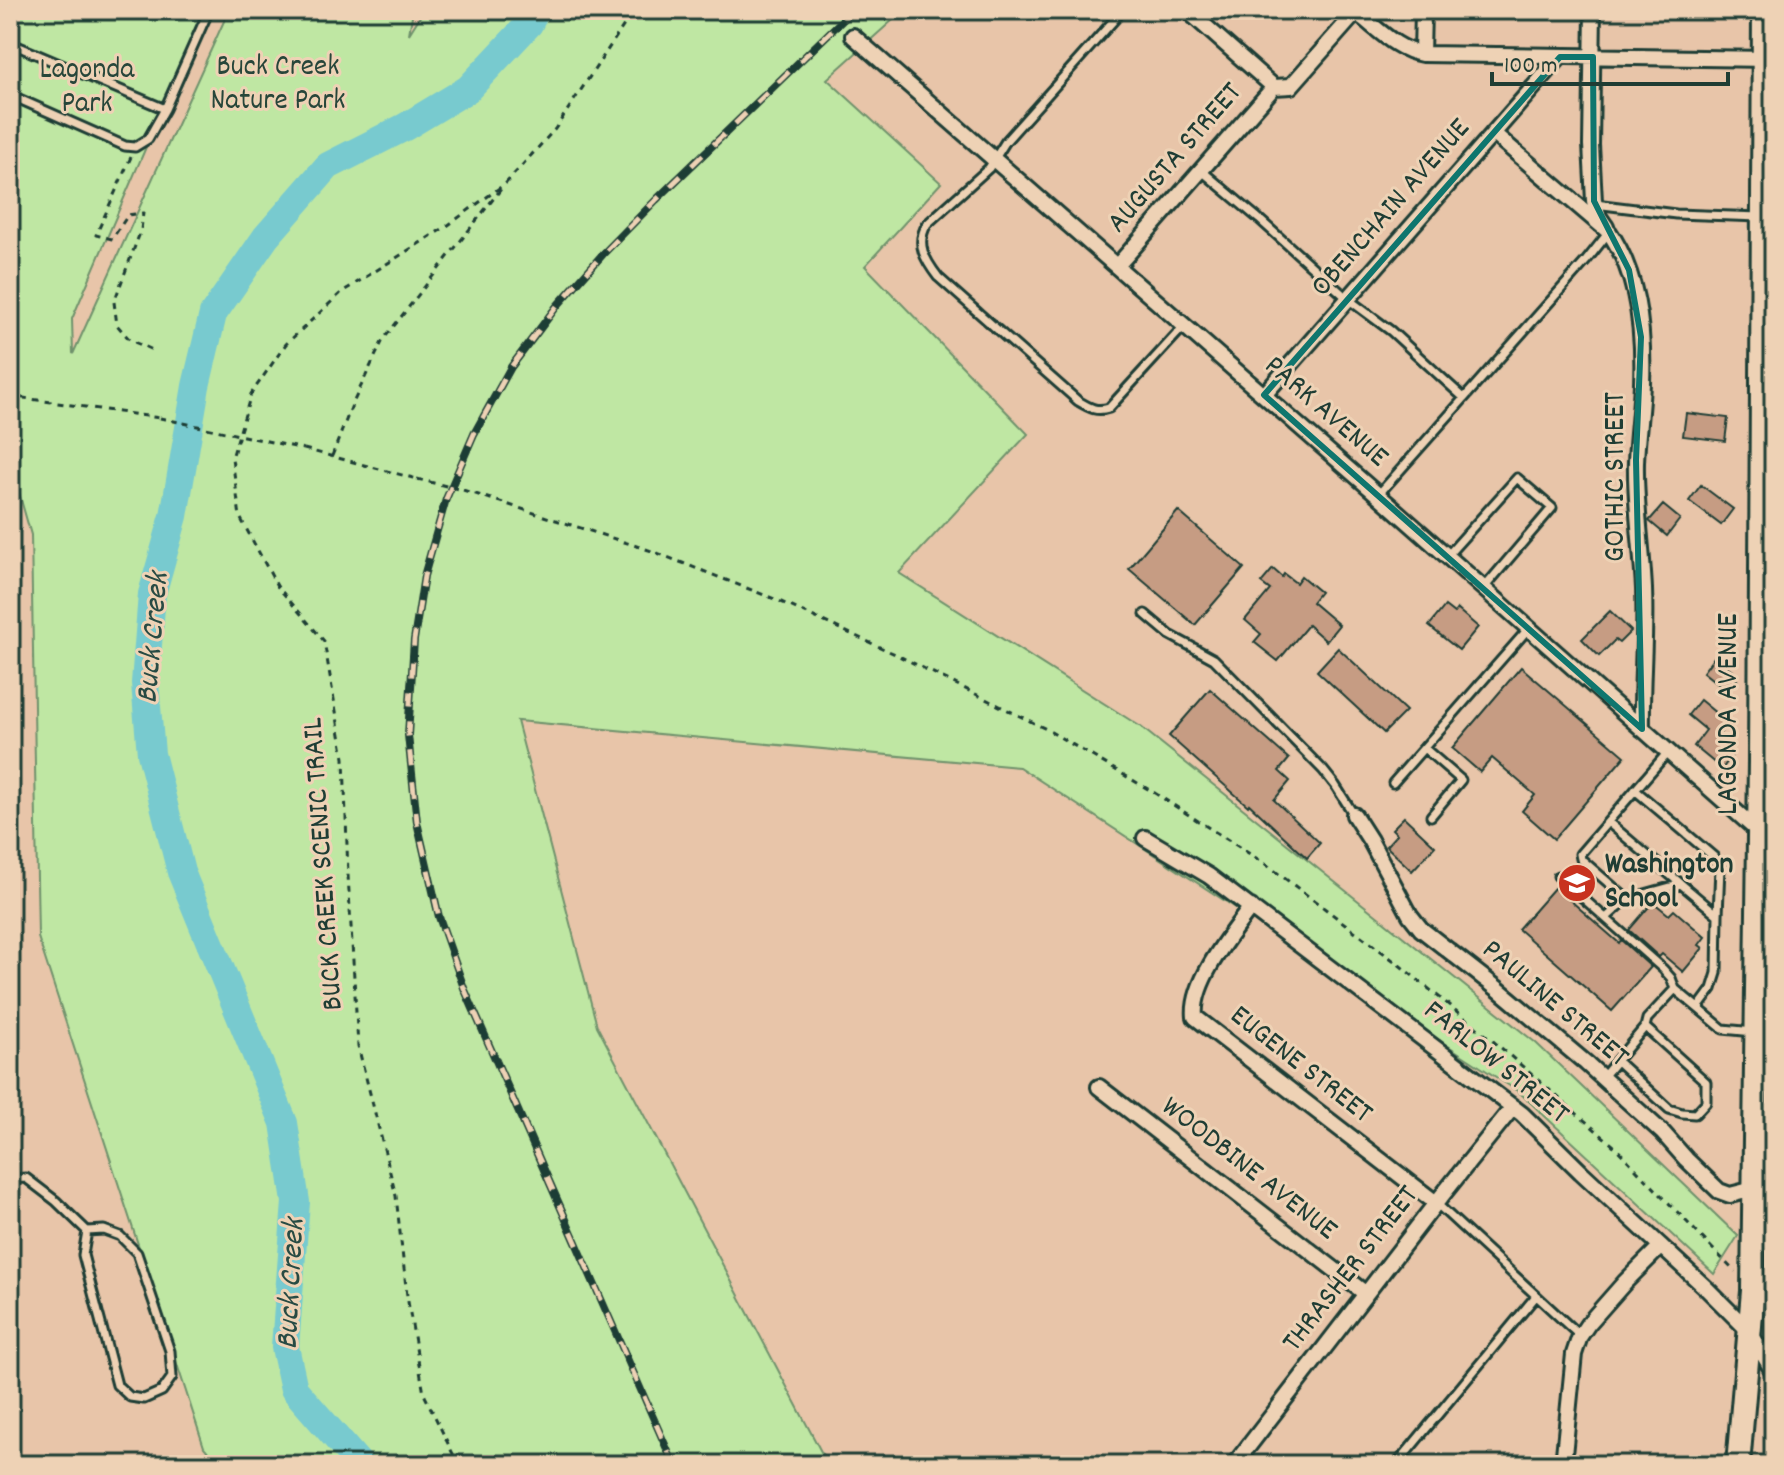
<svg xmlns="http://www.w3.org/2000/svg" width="1784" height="1475" font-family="Dekko,sans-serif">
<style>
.green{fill:#bfe7a3;stroke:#6f926c;stroke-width:2}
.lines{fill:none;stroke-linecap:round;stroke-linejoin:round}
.river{stroke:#78cacf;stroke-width:28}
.building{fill:#c69c83;stroke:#1f3d34;stroke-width:2}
.lane-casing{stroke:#1f3d34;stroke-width:13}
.street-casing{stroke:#1f3d34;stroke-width:20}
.primary-casing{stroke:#1f3d34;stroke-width:28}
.path{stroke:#1f3d34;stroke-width:3;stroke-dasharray:6 6;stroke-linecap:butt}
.lane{stroke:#eed2b5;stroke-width:7}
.street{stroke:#eed2b5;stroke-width:14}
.primary{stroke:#eed2b5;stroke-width:22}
.rail-casing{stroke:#1f3d34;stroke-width:8}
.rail{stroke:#eed2b5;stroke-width:5;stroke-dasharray:15;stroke-linecap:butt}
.path-bridge{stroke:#1f3d34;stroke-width:3;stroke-dasharray:6 6;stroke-linecap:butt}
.marked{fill:none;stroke:#0f766e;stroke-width:6;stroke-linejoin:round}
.labels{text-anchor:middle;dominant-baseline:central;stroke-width:6;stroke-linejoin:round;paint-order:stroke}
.park-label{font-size:30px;fill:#27463a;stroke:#eed2b5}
.street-label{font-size:30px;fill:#1f3d34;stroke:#eed2b5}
.poi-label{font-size:30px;font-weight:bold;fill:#1f3d34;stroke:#eed2b5;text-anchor:start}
.water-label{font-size:32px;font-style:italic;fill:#284b44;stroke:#eed2b5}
</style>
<rect width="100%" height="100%" fill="#e8c5a9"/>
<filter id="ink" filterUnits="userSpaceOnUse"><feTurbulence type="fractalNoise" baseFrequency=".0125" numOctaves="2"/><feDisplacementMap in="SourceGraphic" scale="16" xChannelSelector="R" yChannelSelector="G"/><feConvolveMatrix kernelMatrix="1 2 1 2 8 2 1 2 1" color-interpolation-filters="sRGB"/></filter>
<g filter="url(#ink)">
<!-- green -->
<path class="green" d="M10,10H205L72,319L73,354L229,10H413L409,34L424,10H904L827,79L941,183L865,266L1028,434L899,573L1141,727L1536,1043L1738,1236L1714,1274L1519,1092L1019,767L517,721L597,1026L828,1465H219L204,1447L38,937L31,535L10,461Z
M1762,530L1774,541V774L1760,762Z"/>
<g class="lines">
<!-- river -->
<path class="river" d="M360,1465L294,1389L285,1347L296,1202L284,1123L181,872L151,754L145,683L152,594L174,516L196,386L213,314L266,237L328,166L405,127L468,89L529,24L536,10"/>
</g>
<!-- building -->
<path class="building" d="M1686,413L1728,418L1725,441L1683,436Z
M1701,485L1733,509L1721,525L1689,501Z
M1663,505L1680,519L1667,536L1649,521Z
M1178,511L1244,568L1195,625L1129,569Z
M1273,569L1282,577L1284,574L1296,583L1301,576L1320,592L1312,602L1339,625L1326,641L1308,625L1278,661L1254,642L1261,634L1245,620L1270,590L1261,583Z
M1445,606L1454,613L1457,609L1478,627L1459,650L1429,626Z
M1610,611L1631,631L1619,643L1615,640L1599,656L1582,639Z
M1338,648L1406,711L1384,733L1317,671Z
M1715,656L1733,671L1730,674L1737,680L1727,691L1703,672Z
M1521,667L1625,756L1554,839L1522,811L1535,795L1492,758L1480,772L1452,748Z
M1210,689L1289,759L1279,771L1290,781L1274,800L1320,843L1307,858L1249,804L1248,806L1169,736Z
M1700,700L1728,723L1715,739L1733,754L1722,769L1694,746L1706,730L1688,715Z
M1404,817L1435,846L1412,871L1386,846L1397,834L1392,829Z
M1555,887L1619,943L1621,940L1651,967L1612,1011L1518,929Z
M1653,902L1669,915L1674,910L1705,937L1699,945L1703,948L1683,972L1662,954L1659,957L1629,930Z"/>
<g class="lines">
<!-- lane casing -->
<g class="lane-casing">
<path id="lane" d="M1123,10L1006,141L989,168L927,224C915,244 925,260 938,277L1078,401C1090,408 1096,412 1109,408L1185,325
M10,43L165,109
M10,95L125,146L135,147L148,139L165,109L209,10
M1202,171L1259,219L1348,299L1391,331L1464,398
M1595,204L1676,214L1760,217
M1378,495L1586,261L1609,232
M1447,556L1517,478L1552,508L1484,588
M1145,614L1170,635L1214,659L1323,770L1335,785L1354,815
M1424,748L1461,780L1431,816
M1393,783L1529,628
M1635,790L1714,857L1720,867L1718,915
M1608,822L1681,884
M1558,876L1663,969L1671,978L1675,989L1723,1029L1754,1032
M1627,899L1581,859L1580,854L1668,752
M1606,918L1627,899L1681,884L1718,915L1717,973L1712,989L1698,1008
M1760,958L1774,959
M1645,1027L1647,1019L1675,989
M1602,1078L1645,1027L1706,1082V1102L1695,1114L1682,1113L1669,1109L1617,1061
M10,1179L26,1178L56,1201L87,1231L104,1230L120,1236L137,1253L170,1351L172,1377L162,1391L144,1399L130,1397L117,1385L83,1255L87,1231
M1756,1189H1774
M1436,1203L1580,1336
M1396,1465L1536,1296"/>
</g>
<!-- street casing -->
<g class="street-casing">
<path id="street" d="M1187,10L1274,87
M1593,10L1591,145L1594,201L1599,217L1606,227
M853,36L1378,495L1759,832
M1422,54L1423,10
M1274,87L1291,86L1351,18L1355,15L1362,17C1381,32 1398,50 1422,54L1770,59
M1493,133L1609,232C1638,274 1644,332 1642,383C1641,409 1637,436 1636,462C1635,504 1642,547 1644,589C1646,636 1641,683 1642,729
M1117,266L1274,87
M1264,395L1560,57
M1354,815L1370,840L1410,915L1421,929L1498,989L1586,1063L1663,1133L1686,1159L1719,1191L1730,1195L1754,1189
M1145,838L1209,876L1522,1114L1581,1172L1705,1287L1750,1332L1774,1373
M1251,907C1231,934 1191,982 1195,1017L1436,1203
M1099,1087L1366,1294
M1234,1465L1436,1203L1513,1107
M1563,1465L1574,1354L1580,1336L1588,1324L1625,1282L1661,1246"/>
</g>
<!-- primary casing -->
<g class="primary-casing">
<path id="primary" d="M1738,1465L1753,1291L1760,762L1764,10"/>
</g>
<!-- path -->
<path class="path" d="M131,157L96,235L112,239L128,215L143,213L141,230L114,302L117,325L130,340L155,351
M10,396L160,418
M304,449L417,479
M332,456L352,405L383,340L501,189
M463,490L652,551L777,600L895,654L1046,729L1153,792L1267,865L1397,963L1492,1040L1614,1146L1735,1272
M460,1465L454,1456L424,1394L407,1296L396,1196L358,1046L348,875L344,758L324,641L277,586L240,517L232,458L251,394L286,344L342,292L447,226L506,183L555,129L634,10"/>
<!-- lane -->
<use href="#lane" class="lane"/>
<!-- street -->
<use href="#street" class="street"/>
<!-- primary -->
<use href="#primary" class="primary"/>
<!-- rail casing -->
<g class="rail-casing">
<path id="rail" d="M674,1465L464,988L439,917L417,822L408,735L414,640L424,576L446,499L474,434L511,367L557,306L603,254L656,200L853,10"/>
</g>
<!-- rail -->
<use href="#rail" class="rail"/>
<!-- path-bridge -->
<path class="path-bridge" d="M160,418L304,449
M417,479L463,490"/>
</g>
</g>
<!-- marked area -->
<path class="marked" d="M1560,57H1593L1594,201L1629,270L1641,337L1636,460L1642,729L1264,395Z"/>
<!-- icons -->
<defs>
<g id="school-disc" transform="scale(2)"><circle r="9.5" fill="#c8321e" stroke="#eed2b5"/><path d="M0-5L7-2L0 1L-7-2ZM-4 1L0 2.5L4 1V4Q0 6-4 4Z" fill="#fff"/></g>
</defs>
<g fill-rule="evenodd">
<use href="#school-disc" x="1577" y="883"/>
</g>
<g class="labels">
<!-- park labels -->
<g class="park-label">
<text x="278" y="68">Buck Creek<tspan x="278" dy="34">Nature Park</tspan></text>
<text x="87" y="71">Lagonda<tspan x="87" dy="34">Park</tspan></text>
</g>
<!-- street labels -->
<g class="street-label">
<text transform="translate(1176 159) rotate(-49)">AUGUSTA STREET</text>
<text transform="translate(1392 209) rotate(-49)">OBENCHAIN AVENUE</text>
<text transform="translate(1325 413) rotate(41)">PARK AVENUE</text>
<text transform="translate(1617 477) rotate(-90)">GOTHIC STREET</text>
<text transform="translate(1730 714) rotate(-90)">LAGONDA AVENUE</text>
<text transform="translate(325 864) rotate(-94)">BUCK CREEK SCENIC TRAIL</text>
<text transform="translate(1554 1005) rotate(40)">PAULINE STREET</text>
<text transform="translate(1495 1064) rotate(39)">FARLOW STREET</text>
<text transform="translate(1300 1066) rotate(38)">EUGENE STREET</text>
<text transform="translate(1248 1170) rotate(38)">WOODBINE AVENUE</text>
<text transform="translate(1352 1270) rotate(-52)">THRASHER STREET</text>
</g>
<!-- poi labels -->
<g class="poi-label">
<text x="1605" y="866">Washington<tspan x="1605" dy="34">School</tspan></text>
</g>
<!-- water labels -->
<g class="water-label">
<text transform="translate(155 638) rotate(-85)">Buck Creek</text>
<text transform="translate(293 1284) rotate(-87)">Buck Creek</text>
</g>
</g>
<!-- margin -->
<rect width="1784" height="1475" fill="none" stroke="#eed2b5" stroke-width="40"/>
<rect x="20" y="20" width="1744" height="1435" fill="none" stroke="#1f3d34" stroke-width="3" filter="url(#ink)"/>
<!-- scale -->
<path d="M1492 72v12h236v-12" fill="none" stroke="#1f3d34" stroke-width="4"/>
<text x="1504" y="72" font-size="24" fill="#1f3d34" stroke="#eed2b5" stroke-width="6" paint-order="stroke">100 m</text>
</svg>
